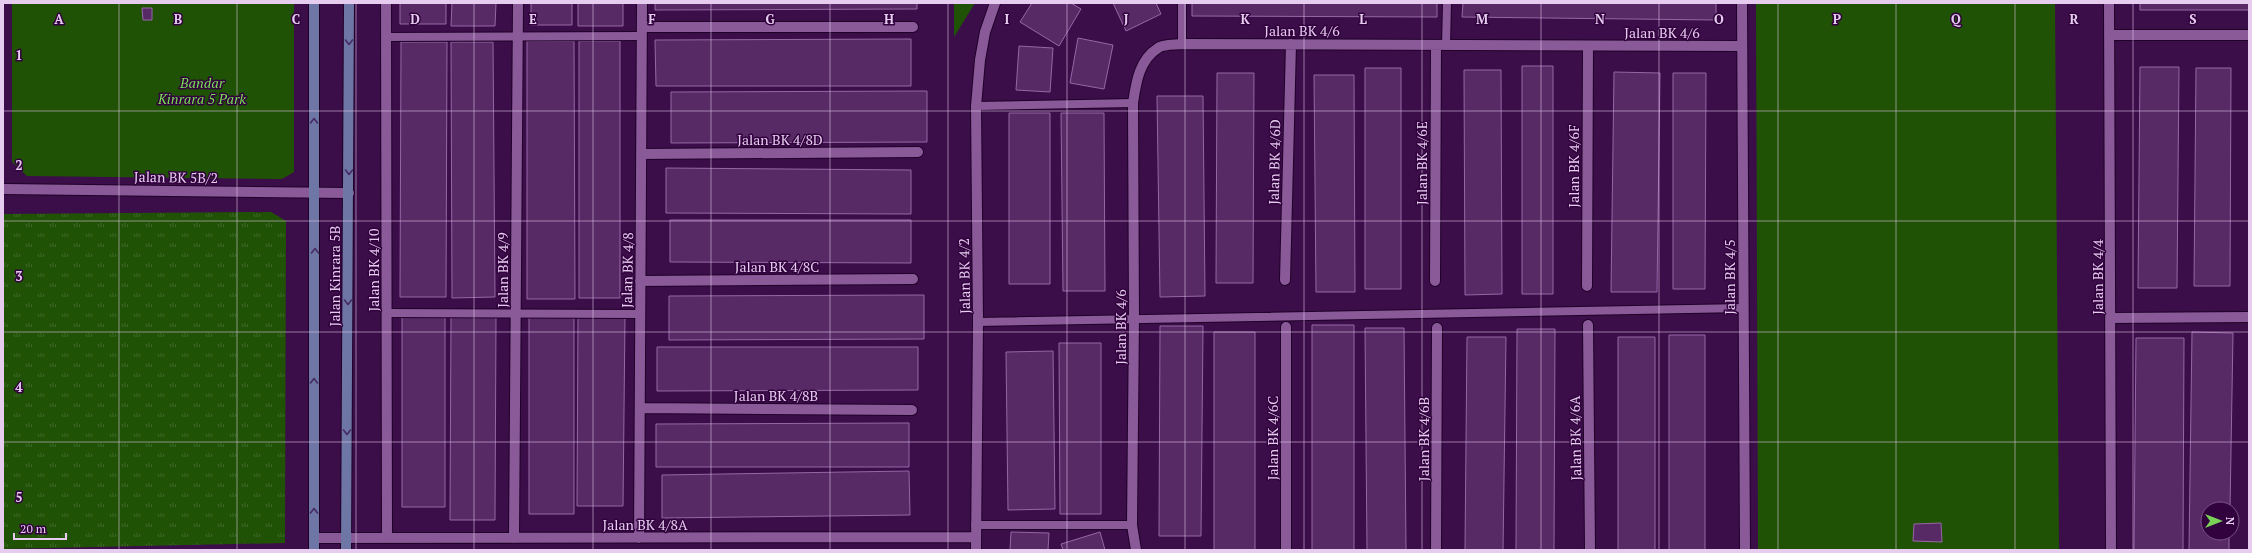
<svg xmlns="http://www.w3.org/2000/svg" width="2252" height="553" font-family="'PT Serif',serif">
<style>
.grass{fill:url(#grass-tufts)}
.green{fill:#205205}
.building{fill:#572a65;stroke:#9666a5}
.lines{fill:none;stroke-linecap:round;stroke-linejoin:round}
.lane-casing{stroke:#1f0028;stroke-width:10}
.street-casing{stroke:#1f0028;stroke-width:12}
.secondary-casing{stroke:#1f0028;stroke-width:12}
.lane{stroke:#895998;stroke-width:8}
.street{stroke:#895998;stroke-width:10}
.secondary{stroke:#6d76a4;stroke-width:10}
.oneway{stroke:#462b62}
.grid{fill:none;stroke:#e6ccef;stroke-width:1;stroke-opacity:0.55}
.labels{text-anchor:middle;dominant-baseline:central;stroke-width:3;stroke-linejoin:round;paint-order:stroke}
.street-label{font-size:14px;fill:#e6ccef;stroke:#31023e}
.park-label{font-size:14px;font-style:italic;fill:#7cde56;stroke:#31023e}
.grid-label{font-size:13px;text-anchor:middle;font-weight:bold;fill:#e6ccef;stroke:#31023e;stroke-width:3;stroke-linejoin:round;paint-order:stroke}
</style>
<defs>
<pattern id="grass-tufts" width="24" height="20" patternUnits="userSpaceOnUse"><rect width="24" height="20" fill="#205205"/><path d="M3 7l-1-3M5 7V3M7 7l1-3M15 17l-1-3M17 17v-4M19 17l1-3" fill="none" stroke="#406a2a"/></pattern>
</defs>
<rect width="100%" height="100%" fill="#3c0e49"/>
<!-- grass -->
<path class="grass" d="M271,212L286,221L285,543L3,549V214Z"/>
<!-- green -->
<path class="green" d="M12,3H294V172L282,179L27,176L12,162Z
M954,3H975L954,37Z
M1756,3H2055L2059,550H1758Z"/>
<!-- building -->
<path class="building" d="M400,3H446V24H400Z
M452,3H496L495,26H451Z
M531,3H572V25H531Z
M578,3H623V26H578Z
M655,3H917V9L655,10Z
M1032,3H1071L1081,9L1059,46L1020,22Z
M1113,3H1156L1161,14L1126,31Z
M1192,3H1437V17L1192,16Z
M1463,3H1716V20L1462,17Z
M2140,3H2249V10H2140Z
M142,8H152V20H143Z
M1078,38L1113,45L1104,89L1070,83Z
M911,39V86H656L655,40Z
M527,41H574L575,299H527Z
M579,41H620V298H579Z
M401,42H447L446,297H400Z
M451,42H493L495,297L452,298Z
M1019,46L1053,48L1050,92L1016,90Z
M1522,66H1553V294H1522Z
M2140,67H2179L2177,288H2138Z
M1365,68H1401V289H1365Z
M2196,68H2231L2230,286H2194Z
M1464,70H1501L1502,294L1465,295Z
M1614,72L1660,73L1657,292H1611Z
M1217,73H1254L1253,283H1216Z
M1673,73H1706L1705,289H1673Z
M1314,75H1354L1355,292H1316Z
M927,91V142L671,143V92Z
M1157,96H1203L1205,296L1160,297Z
M1009,113H1050V284H1009Z
M1061,113H1104L1105,291H1063Z
M666,168L911,170V214L666,213Z
M670,220H911V263L670,262Z
M924,295V339L669,340V296Z
M529,314H574V514H529Z
M451,316L496,317L495,520H450Z
M578,316H625L623,506H577Z
M402,317H445V507H402Z
M1312,325H1354V550H1312Z
M1160,326H1203L1201,536H1159Z
M1365,328H1404L1406,550H1367Z
M1517,329H1555L1554,550H1516Z
M1214,332H1255V550H1214Z
M2192,332L2233,333L2230,509H2208V533H2229V550H2189Z
M1669,335H1705V550H1669Z
M1467,337H1506L1503,550H1465Z
M1618,337H1655V550H1618Z
M2136,338H2184L2183,550H2134Z
M1059,343H1101V514H1060Z
M657,347H918V390L657,391Z
M1053,351L1055,509L1008,510L1006,352Z
M909,423V467H656V424Z
M909,471L910,515L662,518V475Z
M1941,523L1942,542L1913,541L1914,524Z
M1011,532L1049,533L1048,550H1010Z
M1100,532L1105,550H1063L1061,544Z"/>
<g class="lines">
<!-- lane casing -->
<g class="lane-casing">
<path id="lane" d="M1182,3V44
M386,37L642,36
M1446,45L1447,3
M976,106L1133,103
M387,313L640,314
M978,322L1744,308
M975,525H1132"/>
</g>
<!-- street casing -->
<g class="street-casing">
<path id="street" d="M386,3L387,538
M1742,3L1745,550
M2109,3L2111,550
M642,27H913
M2109,35H2249
M641,154L918,152
M3,189L349,193
M1285,280L1291,44
M640,281L913,279
M1435,281L1436,45
M1587,286L1588,46
M2111,318L2249,317
M1588,325L1590,550
M1286,327V550
M640,408L912,410
M314,538L975,537
M514,538L518,3
M639,538L642,3
M976,550L978,322L976,106L980,60L985,32L995,3
M1136,550L1132,525L1134,319L1133,103C1136,83 1139,60 1158,48C1163,44 1176,45 1182,44L1742,46
M1436,550L1437,328"/>
</g>
<!-- secondary casing -->
<g class="secondary-casing">
<path id="secondary" d="M314,3V550
M346,550L349,3"/>
</g>
<!-- lane -->
<use href="#lane" class="lane"/>
<!-- street -->
<use href="#street" class="street"/>
<!-- secondary -->
<use href="#secondary" class="secondary"/>
</g>
<!-- one-way arrows -->
<defs><path id="oneway-chevron" d="M-2-3.5L2.5 0L-2 3.5" fill="none" stroke-width="1.6" stroke-linecap="round" stroke-linejoin="round"/></defs>
<g class="oneway">
<use href="#oneway-chevron" transform="translate(349 42) rotate(90)"/>
<use href="#oneway-chevron" transform="translate(314 121) rotate(-90)"/>
<use href="#oneway-chevron" transform="translate(349 172) rotate(90)"/>
<use href="#oneway-chevron" transform="translate(315 251) rotate(-90)"/>
<use href="#oneway-chevron" transform="translate(348 302) rotate(90)"/>
<use href="#oneway-chevron" transform="translate(314 381) rotate(-90)"/>
<use href="#oneway-chevron" transform="translate(347 432) rotate(90)"/>
<use href="#oneway-chevron" transform="translate(314 511) rotate(-90)"/>
</g>
<!-- grid -->
<path class="grid" d="M119,3V550M237,3V550M356,3V550M474,3V550M593,3V550M711,3V550M830,3V550M948,3V550M1067,3V550M1185,3V550M1304,3V550M1422,3V550M1541,3V550M1659,3V550M1778,3V550M1896,3V550M2015,3V550M2133,3V550M3,111H2249M3,221H2249M3,332H2249M3,442H2249"/>
<g class="labels">
<!-- street labels -->
<g class="street-label">
<text x="1302" y="30">Jalan BK 4/6</text>
<text x="1662" y="32">Jalan BK 4/6</text>
<text x="780" y="139">Jalan BK 4/8D</text>
<text transform="translate(1274 162) rotate(-89)">Jalan BK 4/6D</text>
<text transform="translate(1421 163) rotate(-90)">Jalan BK 4/6E</text>
<text transform="translate(1573 166) rotate(-90)">Jalan BK 4/6F</text>
<text transform="translate(176 177) rotate(1)">Jalan BK 5B/2</text>
<text x="777" y="266">Jalan BK 4/8C</text>
<text transform="translate(373 270) rotate(-90)">Jalan BK 4/10</text>
<text transform="translate(502 270) rotate(-90)">Jalan BK 4/9</text>
<text transform="translate(627 270) rotate(-89)">Jalan BK 4/8</text>
<text transform="translate(334 276) rotate(-90)">Jalan Kinrara 5B</text>
<text transform="translate(964 276) rotate(-91)">Jalan BK 4/2</text>
<text transform="translate(1729 277) rotate(-90)">Jalan BK 4/5</text>
<text transform="translate(2097 277) rotate(-90)">Jalan BK 4/4</text>
<text transform="translate(1120 327) rotate(-90)">Jalan BK 4/6</text>
<text x="776" y="395">Jalan BK 4/8B</text>
<text transform="translate(1272 438) rotate(-90)">Jalan BK 4/6C</text>
<text transform="translate(1575 438) rotate(-91)">Jalan BK 4/6A</text>
<text transform="translate(1423 439) rotate(-90)">Jalan BK 4/6B</text>
<text x="645" y="524">Jalan BK 4/8A</text>
</g>
<!-- park labels -->
<g class="park-label">
<text x="202" y="82">Bandar<tspan x="202" dy="16">Kinrara 5 Park</tspan></text>
</g>
</g>
<g class="grid-label">
<text x="59" y="24">A</text>
<text x="178" y="24">B</text>
<text x="296" y="24">C</text>
<text x="415" y="24">D</text>
<text x="533" y="24">E</text>
<text x="652" y="24">F</text>
<text x="770" y="24">G</text>
<text x="889" y="24">H</text>
<text x="1007" y="24">I</text>
<text x="1126" y="24">J</text>
<text x="1245" y="24">K</text>
<text x="1363" y="24">L</text>
<text x="1482" y="24">M</text>
<text x="1600" y="24">N</text>
<text x="1719" y="24">O</text>
<text x="1837" y="24">P</text>
<text x="1956" y="24">Q</text>
<text x="2074" y="24">R</text>
<text x="2193" y="24">S</text>
<text x="19" y="60">1</text>
<text x="19" y="170">2</text>
<text x="19" y="281">3</text>
<text x="19" y="392">4</text>
<text x="19" y="502">5</text>
</g>
<!-- border -->
<rect width="2252" height="553" fill="none" stroke="#e6ccef" stroke-width="8"/>
<!-- north arrow -->
<g transform="translate(2220 521) rotate(90)"><circle r="19" fill="#31023e" stroke="#795385"/>
<path d="M0-3L7 15L0 10L-7 15Z" fill="#79d157"/>
<text y="-6" font-size="11" font-weight="bold" text-anchor="middle" fill="#e6ccef">N</text>
</g>
<!-- scale -->
<path d="M14 533v6h52v-6" fill="none" stroke="#e6ccef" stroke-width="2"/>
<text x="20" y="533" font-size="12" fill="#e6ccef" stroke="#31023e" stroke-width="3" paint-order="stroke">20 m</text>
</svg>
